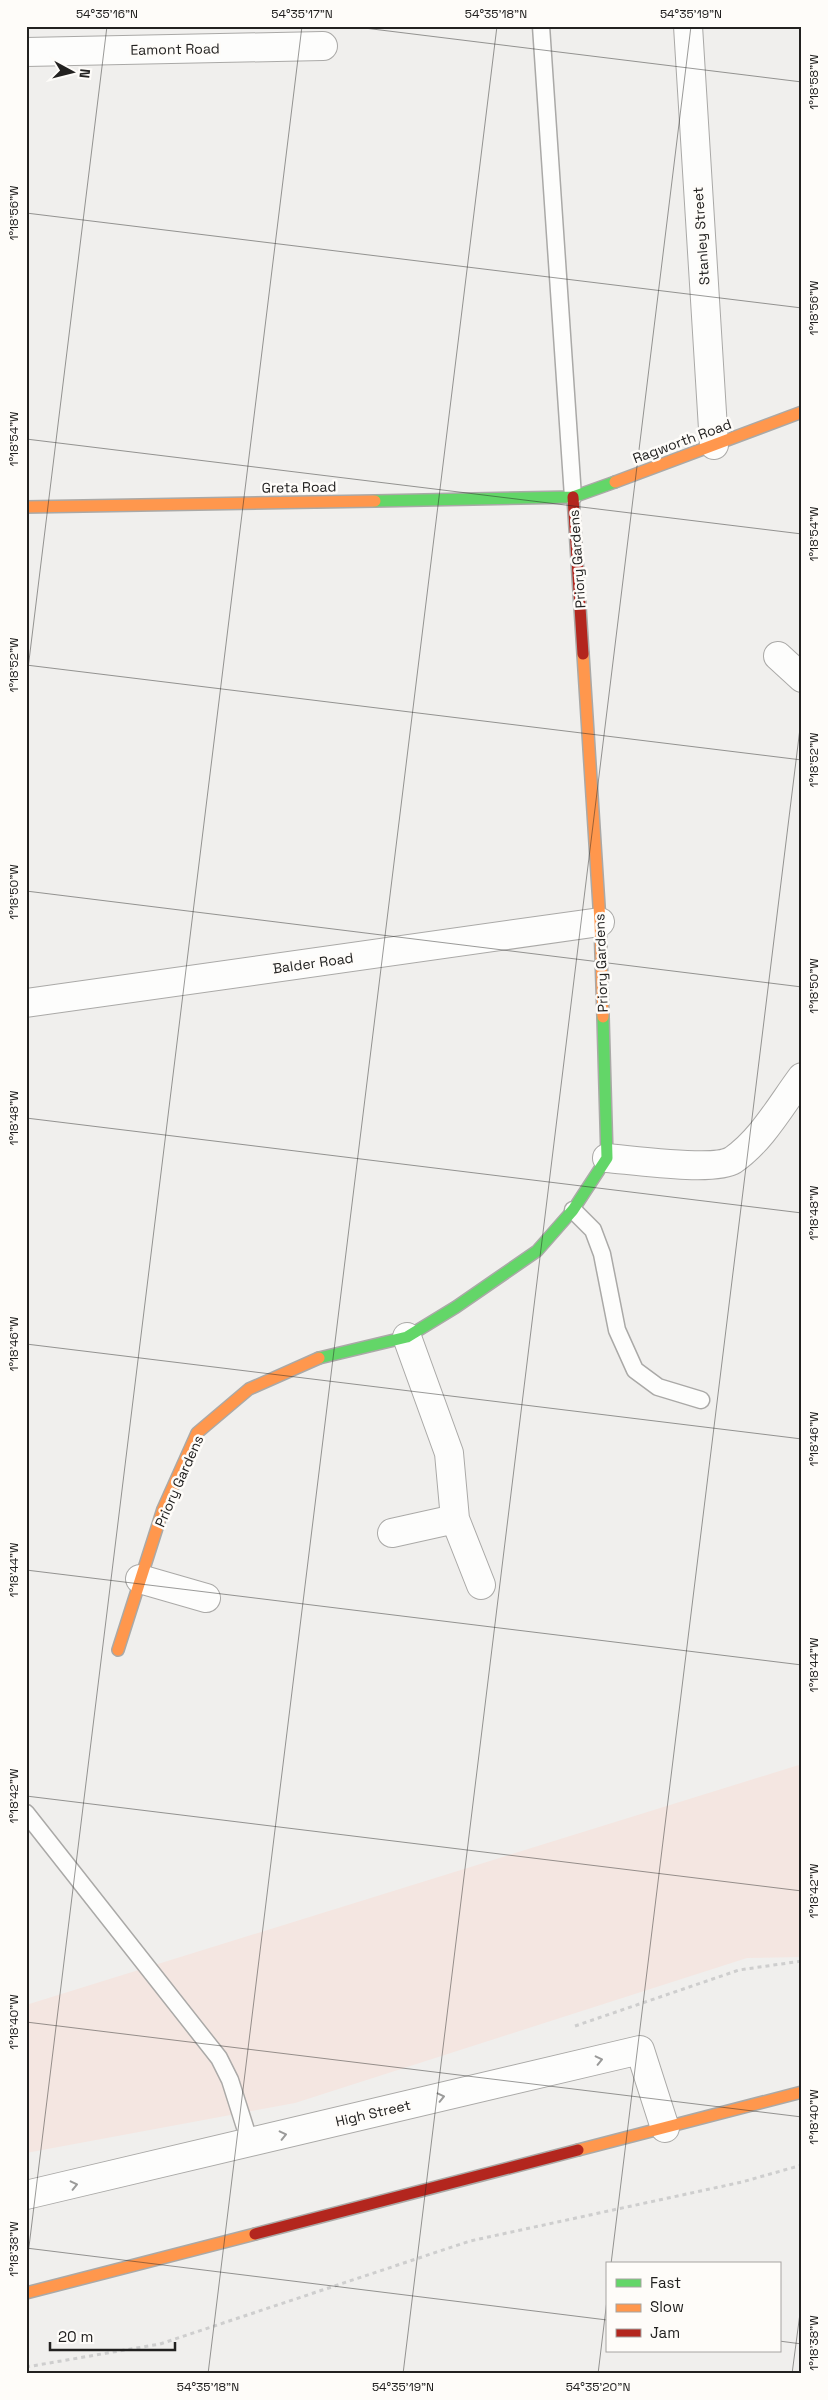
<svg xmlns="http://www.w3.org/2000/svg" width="828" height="2400" font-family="'Space Grotesk',sans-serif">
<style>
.commercial{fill:#f4e6e1}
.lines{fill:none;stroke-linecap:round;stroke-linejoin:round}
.lane-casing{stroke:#aaa9a7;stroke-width:19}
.street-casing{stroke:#aaa9a7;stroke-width:30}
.fast-casing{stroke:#aaa9a7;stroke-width:14}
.slow-casing{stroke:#aaa9a7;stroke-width:14}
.jam-casing{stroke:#aaa9a7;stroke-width:14}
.path{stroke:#cecece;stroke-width:3;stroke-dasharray:4 4;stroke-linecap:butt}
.lane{stroke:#fdfdfc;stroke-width:16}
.street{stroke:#fdfdfc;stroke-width:28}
.fast{stroke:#63d668;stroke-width:11}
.slow{stroke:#ff974d;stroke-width:11}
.jam{stroke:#b3261e;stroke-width:11}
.oneway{stroke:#9a9a99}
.ticks{fill:none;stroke:#222120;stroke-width:1;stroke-opacity:0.45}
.labels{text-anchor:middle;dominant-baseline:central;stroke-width:5;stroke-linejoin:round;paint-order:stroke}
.street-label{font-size:14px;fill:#222120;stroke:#fefcf9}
.neatline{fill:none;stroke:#222120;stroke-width:2}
.ticks-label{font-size:12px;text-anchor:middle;fill:#222120}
</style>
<rect width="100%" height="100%" fill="#f0efed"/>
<!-- commercial -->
<path class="commercial" d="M802,1764V1957L747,1958L295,2103L26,2153V2005Z"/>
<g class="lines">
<!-- lane casing -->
<g class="lane-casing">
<path id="lane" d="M541,26L573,497
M573,1210L593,1230L602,1254L617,1330L635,1370L658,1387L701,1400
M26,1813L219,2058L230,2080L250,2143"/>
</g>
<!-- street casing -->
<g class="street-casing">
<path id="street" d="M688,26L714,445
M26,52L323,46
M778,656L802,678
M26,1003L600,922
M607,1158C632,1160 714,1172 733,1160C762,1140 781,1105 802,1077
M407,1337L449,1453L455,1519L481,1585
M392,1533L455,1519
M140,1579L206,1598
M26,2195L640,2050L665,2128"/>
</g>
<!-- fast casing -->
<g class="fast-casing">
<path id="fast" d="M375,501L573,497L615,482
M319,1358L407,1337L456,1307L537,1251L573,1210L607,1158L603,1017"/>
</g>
<!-- slow casing -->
<g class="slow-casing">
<path id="slow" d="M615,482L802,412
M26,507L375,501
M583,654L600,922L603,1017
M118,1650L163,1509L197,1433L249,1389L319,1358
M578,2150L802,2092
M26,2293L255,2234"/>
</g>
<!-- jam casing -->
<g class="jam-casing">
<path id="jam" d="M573,497L583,654
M255,2234L578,2150"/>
</g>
<!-- path -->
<path class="path" d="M575,2026L739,1970L802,1961
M26,2367L160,2344L470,2241L742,2182L802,2165"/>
<!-- lane -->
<use href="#lane" class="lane"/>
<!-- street -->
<use href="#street" class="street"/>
<!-- fast -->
<use href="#fast" class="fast"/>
<!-- slow -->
<use href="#slow" class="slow"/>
<!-- jam -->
<use href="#jam" class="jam"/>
</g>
<!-- one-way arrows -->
<defs><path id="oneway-chevron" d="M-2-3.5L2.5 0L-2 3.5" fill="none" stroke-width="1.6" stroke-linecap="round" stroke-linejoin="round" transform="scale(1.25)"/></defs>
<g class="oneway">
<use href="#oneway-chevron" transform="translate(599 2060) rotate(-13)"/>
<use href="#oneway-chevron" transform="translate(441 2097) rotate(-13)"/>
<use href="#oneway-chevron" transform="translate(283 2135) rotate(-13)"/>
<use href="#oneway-chevron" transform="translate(74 2185) rotate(-13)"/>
</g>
<!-- ticks -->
<path class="ticks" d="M348,26L802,82M26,213L802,308M26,439L802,534M26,665L802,760M26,685L107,26M26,891L802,987M26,1118L802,1213M26,1344L802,1439M26,1570L802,1665M26,1796L802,1891M26,2022L802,2117M26,2248L607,2320M611,2264L802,712M26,2271L302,26M779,2341L802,2344M208,2374L497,26M403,2374L691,26M598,2374L607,2300M792,2374L802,2298"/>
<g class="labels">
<!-- street labels -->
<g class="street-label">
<text transform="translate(175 49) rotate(-1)">Eamont Road</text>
<text transform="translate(701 236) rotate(-94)">Stanley Street</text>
<text transform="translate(682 441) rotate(-20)">Ragworth Road</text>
<text transform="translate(299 487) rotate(-1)">Greta Road</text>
<text transform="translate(577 559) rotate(-94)">Priory Gardens</text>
<text transform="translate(313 963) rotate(-8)">Balder Road</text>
<text transform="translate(601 963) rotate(-92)">Priory Gardens</text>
<text transform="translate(179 1481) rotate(-66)">Priory Gardens</text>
<text transform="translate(373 2113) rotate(-13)">High Street</text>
</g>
</g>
<!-- border -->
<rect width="828" height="2400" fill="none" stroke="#fefcf9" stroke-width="55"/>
<!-- legend -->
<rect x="606" y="2262" width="175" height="90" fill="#fefcf9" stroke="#a6a4a2"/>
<rect x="616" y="2279" width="25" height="8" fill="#63d668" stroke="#a6a4a2"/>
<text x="650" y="2288" font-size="15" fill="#222120">Fast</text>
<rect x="616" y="2304" width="25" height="8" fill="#ff974d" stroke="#a6a4a2"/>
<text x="650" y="2312" font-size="15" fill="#222120">Slow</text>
<rect x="616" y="2329" width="25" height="8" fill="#b3261e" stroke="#a6a4a2"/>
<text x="650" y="2338" font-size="15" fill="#222120">Jam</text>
<!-- north arrow -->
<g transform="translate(72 72) rotate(97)" stroke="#fefcf9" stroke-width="4" paint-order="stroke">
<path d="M0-4L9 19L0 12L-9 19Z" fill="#222120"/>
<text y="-8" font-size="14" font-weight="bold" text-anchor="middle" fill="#222120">N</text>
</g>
<!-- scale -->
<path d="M50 2342v8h125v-8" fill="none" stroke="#222120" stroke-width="2.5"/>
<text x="58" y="2342" font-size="15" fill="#222120" stroke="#fefcf9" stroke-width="4" paint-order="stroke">20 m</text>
<rect x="28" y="28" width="772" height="2344" class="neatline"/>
<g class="ticks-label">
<text x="107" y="18">54°35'16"N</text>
<text x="302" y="18">54°35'17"N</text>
<text x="496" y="18">54°35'18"N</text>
<text x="691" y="18">54°35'19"N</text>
<text transform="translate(814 82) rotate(-90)" y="4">1°18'58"W</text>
<text transform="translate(14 213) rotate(-90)" y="4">1°18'56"W</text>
<text transform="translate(814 308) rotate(-90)" y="4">1°18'56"W</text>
<text transform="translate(14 439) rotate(-90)" y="4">1°18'54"W</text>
<text transform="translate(814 534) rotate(-90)" y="4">1°18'54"W</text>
<text transform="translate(14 665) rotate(-90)" y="4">1°18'52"W</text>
<text transform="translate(814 760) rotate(-90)" y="4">1°18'52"W</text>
<text transform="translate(14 892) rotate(-90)" y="4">1°18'50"W</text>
<text transform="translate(814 986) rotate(-90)" y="4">1°18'50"W</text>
<text transform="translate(14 1118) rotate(-90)" y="4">1°18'48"W</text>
<text transform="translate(814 1213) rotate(-90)" y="4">1°18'48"W</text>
<text transform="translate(14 1344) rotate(-90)" y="4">1°18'46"W</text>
<text transform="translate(814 1439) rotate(-90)" y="4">1°18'46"W</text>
<text transform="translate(14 1570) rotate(-90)" y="4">1°18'44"W</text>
<text transform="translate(814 1665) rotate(-90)" y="4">1°18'44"W</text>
<text transform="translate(14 1796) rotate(-90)" y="4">1°18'42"W</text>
<text transform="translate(814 1891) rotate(-90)" y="4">1°18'42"W</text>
<text transform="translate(14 2022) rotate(-90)" y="4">1°18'40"W</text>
<text transform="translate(814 2117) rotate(-90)" y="4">1°18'40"W</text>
<text transform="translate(14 2249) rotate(-90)" y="4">1°18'38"W</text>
<text transform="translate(814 2343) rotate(-90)" y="4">1°18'38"W</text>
<text x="208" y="2391">54°35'18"N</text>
<text x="403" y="2391">54°35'19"N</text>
<text x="598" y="2391">54°35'20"N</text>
</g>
</svg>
